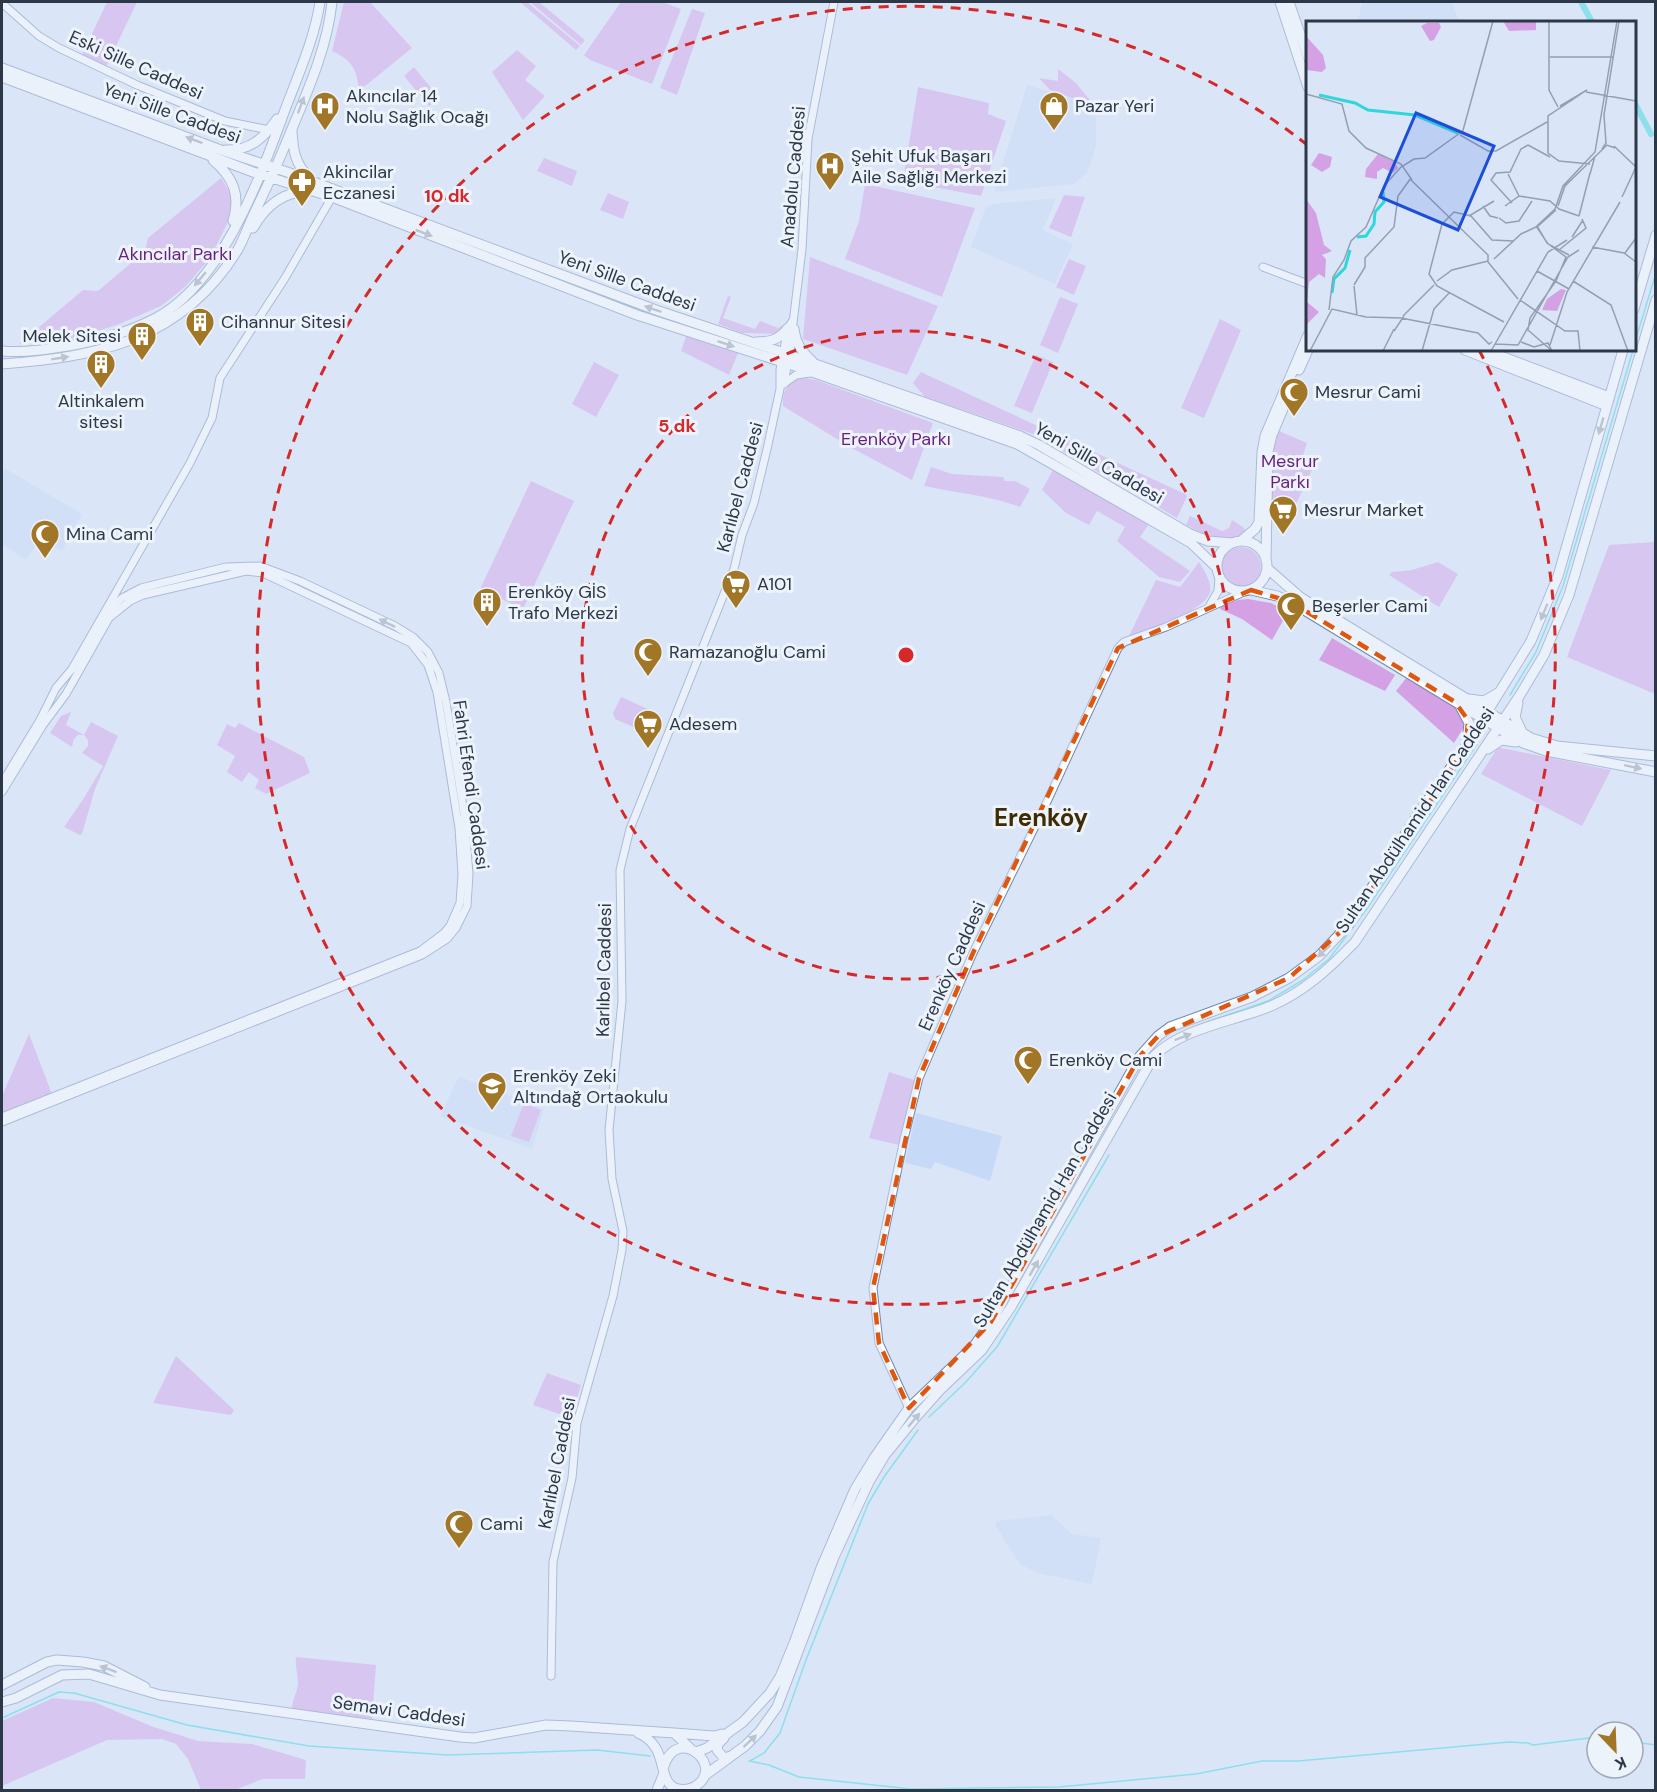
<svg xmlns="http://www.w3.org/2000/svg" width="1657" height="1792" font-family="'DM Sans',sans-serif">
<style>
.built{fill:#c6d9f6}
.green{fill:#d3a1e4}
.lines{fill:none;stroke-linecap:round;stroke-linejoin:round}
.stream{stroke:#2ed7db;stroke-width:1.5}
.canal{stroke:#2ed7db;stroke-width:6}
.minor-casing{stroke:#6f89ae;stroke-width:9}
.major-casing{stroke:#6f89ae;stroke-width:11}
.minor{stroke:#fff;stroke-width:7}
.major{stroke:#fff;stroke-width:9}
.oneway{fill:#969ba3}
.marked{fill:none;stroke:#df570f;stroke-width:4.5;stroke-dasharray:12 8;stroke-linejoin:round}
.ring{fill:none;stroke:#d62828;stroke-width:3;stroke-dasharray:10 8}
.labels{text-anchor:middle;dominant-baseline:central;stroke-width:6;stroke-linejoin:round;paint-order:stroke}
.street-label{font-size:18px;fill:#2c3747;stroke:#edf3fb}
.poi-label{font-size:18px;fill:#2c3747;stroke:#edf3fb;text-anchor:start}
.park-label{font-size:18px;fill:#691f7d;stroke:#edf3fb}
.district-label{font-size:24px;font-weight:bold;fill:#3f2b04;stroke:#edf3fb}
.inset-river{fill:none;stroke:#2ed7db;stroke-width:3}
.inset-road{fill:none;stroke:#94a0b1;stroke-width:1.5}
.view{fill:#1d4ed8;fill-opacity:0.15;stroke:#1d4ed8;stroke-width:3}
.inset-edge{fill:none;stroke:#2c3747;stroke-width:3}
.centre{fill:#d62828;stroke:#edf3fb;stroke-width:3}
.ring-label{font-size:18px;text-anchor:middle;font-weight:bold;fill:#d62828;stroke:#edf3fb;stroke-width:6;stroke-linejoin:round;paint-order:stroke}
</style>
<rect width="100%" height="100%" fill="#dae6f7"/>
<!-- built -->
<path class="built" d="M1362,2H1452L1459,22H1358Z
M1027,85L1088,103L1096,118V145L1088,172L1074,184L994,192Z
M1056,198L1043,230L1073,244L1055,284L971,247L986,207L993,204Z
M6,469L82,514L62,551L40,539L26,560L2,544V472Z
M460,1077L544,1109L532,1149L441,1116L457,1079Z
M916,1113L1002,1136L990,1181L935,1162L931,1169L905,1163Z
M1051,1515L1072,1534L1101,1538L1092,1584L1037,1573L1020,1564L995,1525L997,1521Z"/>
<!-- green -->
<path class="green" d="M107,2H137L106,67L82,55Z
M344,2H370L412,48L359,91C357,69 352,60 332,51Z
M520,2H527L580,46L576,50Z
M530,2H539L585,40L581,45Z
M621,2H662L681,9L652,84L590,60L584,55Z
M692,9L705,13L677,95L660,88Z
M517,50L536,66L525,80L545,96L523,120L492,72Z
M414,67L439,98L429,106L404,76Z
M1058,69L1076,83L1090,100L1086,103L1050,90L1039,78L1058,81Z
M918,87L989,103L988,114L1006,121L981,196L903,181Z
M544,158L577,171L572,186L537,171Z
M221,178L231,194L232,207L229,220L210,258L185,287L161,306L117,325L74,338L19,344L83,290L98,291L145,251L148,238Z
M865,184L975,208L942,297L845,259L859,221Z
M608,193L629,202L623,219L600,210Z
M1064,195L1085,197L1071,237L1049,228Z
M810,257L938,306L907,375L803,339Z
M1069,259L1086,266L1074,295L1056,287Z
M728,296L731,297L723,318L755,329L760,321L778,328L787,323L779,334L742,333L718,324Z
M1060,297L1078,304L1058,353L1040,345Z
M1220,319L1241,330L1204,418L1181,408Z
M687,334L739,351L729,375L681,351Z
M1036,355L1053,362L1032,413L1014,406Z
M594,362L619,375L596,417L572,404Z
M921,372L1185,494L1187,496L1177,518L1033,434L925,397L913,383Z
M804,378L816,380L933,423L912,480L850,447L783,406C782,391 788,380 804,378Z
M1279,431L1307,443L1303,455L1305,459L1314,465L1297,502L1295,507L1290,508L1274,502L1270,496L1274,445Z
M931,467L952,474L1003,477L1005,481H1015L1030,489L1020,507C989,495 956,493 924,486Z
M1054,468L1149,524L1140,537L1190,571L1180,582L1159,577L1117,541L1125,527L1097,511L1089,525L1066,513L1042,490Z
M531,481L574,501L523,609L480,589Z
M1190,516L1222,531L1229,528L1232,520L1243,527L1246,531C1229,547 1203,534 1186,525Z
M1655,542H1656L1655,694L1567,657L1609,545Z
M1221 567a20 20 0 1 1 40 0a20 20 0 1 1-40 0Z
M1199,562C1204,570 1212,582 1210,592C1205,612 1147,629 1129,636L1156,580L1180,587Z
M1438,562L1458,574L1439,607L1389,575L1392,572L1412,570Z
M1248,599L1271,603L1288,612L1272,640L1242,619L1220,609L1221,607L1238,600Z
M1332,638L1395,675L1385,691L1319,660Z
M1407,677L1468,713L1469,719L1454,743L1396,691Z
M621,697L661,715L652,735L615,719L613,713Z
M71,712L66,725L84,735L91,722L118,736L95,789L82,834L80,835L64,827L82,801L103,766L82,753L88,746V740L84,735H78L74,739L72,747L50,733L61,716Z
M239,723L304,757L310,773L266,794L255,788L259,780L249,772L242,782L227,772L235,756L217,745L227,724L235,728Z
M1498,747L1501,748L1611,770L1582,826L1481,774Z
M29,1034L52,1094L2,1113V1096Z
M889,1072L914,1080L899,1145L869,1138Z
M524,1103L541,1110L529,1142L511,1136Z
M176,1356L234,1410L231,1415L153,1403Z
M547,1373L581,1385L571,1418L533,1405Z
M296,1657L376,1665L372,1719L292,1709C292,1700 297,1693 298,1684C298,1675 295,1667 296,1657Z
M53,1698L94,1702L151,1726L198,1741L252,1744L306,1760L305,1779H263L235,1790H201L188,1759L176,1744L162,1739L107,1740L2,1786V1721Z"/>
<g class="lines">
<!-- stream -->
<path class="stream" d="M1634,345L1656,273
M1510,695L1536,652L1563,586L1633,350
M1207,1022L1268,1001L1303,980L1329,959L1366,910L1477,744
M929,1417L965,1383L997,1347L1109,1155
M2,1718L59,1692L74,1693L187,1725L309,1746L448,1755L597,1750L650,1756
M1633,1742L1656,1745
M749,1761L769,1765L799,1777L911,1789L1059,1787L1196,1774L1262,1761H1298L1509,1742L1528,1743L1533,1745L1597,1737
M750,1761L764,1753L780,1733L806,1660L868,1504L884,1477L918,1430"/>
<!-- canal -->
<path class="canal" d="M1581,2L1592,22
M1634,102L1651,134"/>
<!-- minor casing -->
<g class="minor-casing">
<path id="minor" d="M2,3L39,36L59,48L137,85L225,121L269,130
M1263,267L1308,284
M793,323L802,249L808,139L834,2
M785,383L796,375L810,373
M784,384L793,334
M1210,605L1218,591L1219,577
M2,783L40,720L56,688L72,669L190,463L212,418L220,378L285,278L332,197
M2,792L43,725L66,694L109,618L130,601L143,595L246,571L263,573L411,643L428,665L437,692L459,828L462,874L460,903L450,926L444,933L420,951L2,1117
M2,1122L422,955L447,939L456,928L467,906L469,874L464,813L446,702L439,673L428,652L413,637L395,626L300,581L260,566L226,567L141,588L122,598L104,614
M909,1408L879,1343L873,1288L904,1139L919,1078L973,953L1045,806L1118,648L1124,642L1166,627L1244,592
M551,1676L553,1562L572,1478L577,1423L613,1296L622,1250L623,1231L612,1179L609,1130L622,1001L620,870L630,829L734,569L742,535L754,503L767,449L780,389V370L788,328L793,320"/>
</g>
<!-- major casing -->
<g class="major-casing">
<path id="major" d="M1280,2L1308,87
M1289,2L1308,57
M2,68L218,149L287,172L656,310L778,351L1020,436L1039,445L1190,534L1208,541L1232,543
M2,77L253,172L332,197L637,315L795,366L1017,444L1191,543L1216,567
M292,131C293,150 295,165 310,178
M226,150C250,151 264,138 277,119
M213,160C233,177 241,195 233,221
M253,228C265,207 282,191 308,192
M1634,309L1656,235
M794,329C796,344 802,352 813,362
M756,342C770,342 779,340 788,328
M1465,350L1607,406
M1485,350L1609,397
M2,351C26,353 50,349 74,345C101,340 131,331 156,318C221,283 258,183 282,118C296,79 314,42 320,2
M2,364C98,357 182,340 237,251C243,241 247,229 252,218C263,195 274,172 284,148C303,101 327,52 332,2
M1299,370L1308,350
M1217 566a25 25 0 1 1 50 0a25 25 0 1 1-50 0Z
M1241,541L1255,529L1259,522L1262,452L1265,436L1308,335
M1266,561L1268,452L1272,435L1293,385
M1267,568L1300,597L1531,738L1557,746L1656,756
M1251,590L1277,596L1291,602L1523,743L1546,751L1656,772
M1469,699L1484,701L1498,693
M1518,703L1515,717L1522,732
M1461,708L1469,723L1467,743
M1488,749L1501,740L1516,742
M2,1685L47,1662L57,1660L83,1662L104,1666L145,1687
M2,1702L16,1698L62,1675L89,1674L160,1695L460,1737L474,1738L546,1725L571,1726L674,1733L692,1750
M638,1733C670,1747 656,1779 675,1788C681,1790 688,1790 694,1787C728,1768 678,1723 664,1766
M674,1733L714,1736L722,1734
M724,1738L718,1744L717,1750L724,1758L731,1756
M696,1752L707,1748L743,1722L770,1693L780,1677L794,1643L821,1568L855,1489L874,1458L909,1408L974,1346L991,1322L1140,1056L1158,1036L1170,1027L1252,997L1289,978L1319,956L1349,924L1418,814L1466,746L1531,641L1558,576L1623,350
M704,1776L745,1746L760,1731L777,1707L834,1557L869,1482L885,1455L916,1417L940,1390L982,1350L1011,1307L1154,1056C1184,1027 1233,1022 1271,1006C1304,992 1330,968 1355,942L1520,695L1544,655L1569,595L1656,300
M657,1790L664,1773"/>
</g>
<!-- minor -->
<use href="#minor" class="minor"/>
<!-- major -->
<use href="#major" class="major"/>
</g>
<!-- one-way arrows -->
<defs><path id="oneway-solid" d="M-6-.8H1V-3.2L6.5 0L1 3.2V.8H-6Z" transform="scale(1.5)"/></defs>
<g class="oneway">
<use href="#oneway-solid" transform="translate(301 105) rotate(-70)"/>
<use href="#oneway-solid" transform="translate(194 140) rotate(-159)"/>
<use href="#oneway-solid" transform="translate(424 233) rotate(21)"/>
<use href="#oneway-solid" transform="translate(200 279) rotate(130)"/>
<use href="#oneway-solid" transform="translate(653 309) rotate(-161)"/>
<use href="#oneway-solid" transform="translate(726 344) rotate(18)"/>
<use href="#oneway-solid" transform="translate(60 358) rotate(-9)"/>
<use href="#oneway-solid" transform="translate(1601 426) rotate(106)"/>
<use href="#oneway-solid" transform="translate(1544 612) rotate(113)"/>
<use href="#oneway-solid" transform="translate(387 623) rotate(-154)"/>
<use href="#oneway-solid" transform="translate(1633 767) rotate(12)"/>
<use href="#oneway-solid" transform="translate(1324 951) rotate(137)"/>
<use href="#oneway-solid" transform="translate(1183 1037) rotate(-21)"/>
<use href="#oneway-solid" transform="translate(1034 1268) rotate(-60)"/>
<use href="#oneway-solid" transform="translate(914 1420) rotate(-50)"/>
<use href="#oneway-solid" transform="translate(108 1669) rotate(-160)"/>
<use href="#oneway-solid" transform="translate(750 1741) rotate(-43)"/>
</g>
<!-- marked area -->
<path d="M0 0H1657V1792H0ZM1251,590L1291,602L1455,702L1468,720L1466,746L1349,924L1289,978L1158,1036L1140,1056L991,1322L909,1408L879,1343L873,1288L919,1078L973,953L1118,648Z" fill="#dae6f7" fill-opacity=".55" fill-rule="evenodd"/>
<path class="marked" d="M1251,590L1291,602L1455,702L1468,720L1466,746L1349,924L1289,978L1158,1036L1140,1056L991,1322L909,1408L879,1343L873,1288L919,1078L973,953L1118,648Z"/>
<!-- distance rings -->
<g class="ring">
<circle cx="906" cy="655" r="324"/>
<path d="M1479 350A649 649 0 1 1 1306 144"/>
</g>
<!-- icons -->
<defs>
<g id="hospital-pin" transform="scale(1.5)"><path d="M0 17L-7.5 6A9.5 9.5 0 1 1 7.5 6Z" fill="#a27627" stroke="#edf3fb"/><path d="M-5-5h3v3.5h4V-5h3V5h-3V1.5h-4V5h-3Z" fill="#fff"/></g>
<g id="shop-pin" transform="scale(1.5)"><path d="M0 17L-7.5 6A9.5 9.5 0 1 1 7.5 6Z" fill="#a27627" stroke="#edf3fb"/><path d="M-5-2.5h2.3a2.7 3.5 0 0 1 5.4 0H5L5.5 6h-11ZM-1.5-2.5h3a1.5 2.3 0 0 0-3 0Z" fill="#fff"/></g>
<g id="pharmacy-pin" transform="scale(1.5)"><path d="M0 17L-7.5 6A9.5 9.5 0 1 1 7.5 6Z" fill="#a27627" stroke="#edf3fb"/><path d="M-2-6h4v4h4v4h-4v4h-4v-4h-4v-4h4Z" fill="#fff"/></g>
<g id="building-pin" transform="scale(1.5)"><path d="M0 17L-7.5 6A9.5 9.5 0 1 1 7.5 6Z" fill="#a27627" stroke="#edf3fb"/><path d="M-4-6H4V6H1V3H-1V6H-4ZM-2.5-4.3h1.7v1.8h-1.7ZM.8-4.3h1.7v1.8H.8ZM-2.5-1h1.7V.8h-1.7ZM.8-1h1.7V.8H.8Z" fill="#fff"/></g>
<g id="mosque-pin" transform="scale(1.5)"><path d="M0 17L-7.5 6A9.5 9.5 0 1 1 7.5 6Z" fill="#a27627" stroke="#edf3fb"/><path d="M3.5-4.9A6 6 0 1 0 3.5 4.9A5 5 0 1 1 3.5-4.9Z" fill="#fff"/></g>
<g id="supermarket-pin" transform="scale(1.5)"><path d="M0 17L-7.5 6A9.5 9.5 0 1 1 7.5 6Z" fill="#a27627" stroke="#edf3fb"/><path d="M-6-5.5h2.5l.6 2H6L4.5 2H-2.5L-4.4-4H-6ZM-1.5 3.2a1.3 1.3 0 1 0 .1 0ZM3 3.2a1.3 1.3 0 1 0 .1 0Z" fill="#fff"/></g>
<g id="school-pin" transform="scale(1.5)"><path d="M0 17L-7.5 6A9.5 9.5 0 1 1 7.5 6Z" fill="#a27627" stroke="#edf3fb"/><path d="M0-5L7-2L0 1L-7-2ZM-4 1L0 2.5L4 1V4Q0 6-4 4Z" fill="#fff"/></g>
</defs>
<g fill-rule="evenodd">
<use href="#hospital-pin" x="325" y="106"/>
<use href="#shop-pin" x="1054" y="106"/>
<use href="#hospital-pin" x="830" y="166"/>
<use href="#pharmacy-pin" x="302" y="182"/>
<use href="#building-pin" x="200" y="322"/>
<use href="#building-pin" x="142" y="336"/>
<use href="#building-pin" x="101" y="364"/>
<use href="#mosque-pin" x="1294" y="392"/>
<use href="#supermarket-pin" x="1283" y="510"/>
<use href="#mosque-pin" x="45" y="534"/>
<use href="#supermarket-pin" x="736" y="584"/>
<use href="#building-pin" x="487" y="602"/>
<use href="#mosque-pin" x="1291" y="606"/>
<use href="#mosque-pin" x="648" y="652"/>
<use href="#supermarket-pin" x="648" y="724"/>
<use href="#mosque-pin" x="1028" y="1060"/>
<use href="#school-pin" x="492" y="1086"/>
<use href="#mosque-pin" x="459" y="1524"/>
</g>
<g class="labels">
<!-- street labels -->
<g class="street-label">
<text transform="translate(136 65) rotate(24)">Eski Sille Caddesi</text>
<text transform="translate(172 113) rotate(20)">Yeni Sille Caddesi</text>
<text transform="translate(793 177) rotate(-85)">Anadolu Caddesi</text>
<text transform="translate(627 281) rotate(20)">Yeni Sille Caddesi</text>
<text transform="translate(1099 463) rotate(30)">Yeni Sille Caddesi</text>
<text transform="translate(740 487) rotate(-75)">Karlıbel Caddesi</text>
<text transform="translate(471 785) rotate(82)">Fahri Efendi Caddesi</text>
<text transform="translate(1415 820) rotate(-56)">Sultan Abdülhamid Han Caddesi</text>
<text transform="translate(952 966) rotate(-66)">Erenköy Caddesi</text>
<text transform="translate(604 970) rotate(-89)">Karlıbel Caddesi</text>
<text transform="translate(1045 1210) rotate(-60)">Sultan Abdülhamid Han Caddesi</text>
<text transform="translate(557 1463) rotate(-79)">Karlıbel Caddesi</text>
<text transform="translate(399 1711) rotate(8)">Semavi Caddesi</text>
</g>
<!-- poi labels -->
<g class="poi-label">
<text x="346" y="96">Akıncılar 14<tspan x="346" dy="21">Nolu Sağlık Ocağı</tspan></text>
<text x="1075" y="106">Pazar Yeri</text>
<text x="851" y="156">Şehit Ufuk Başarı<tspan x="851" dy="21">Aile Sağlığı Merkezi</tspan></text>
<text x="323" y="172">Akincilar<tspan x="323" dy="21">Eczanesi</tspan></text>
<text x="221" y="322">Cihannur Sitesi</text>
<text x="121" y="336" text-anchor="end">Melek Sitesi</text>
<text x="1315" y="392">Mesrur Cami</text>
<text x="101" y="401" text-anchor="middle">Altinkalem<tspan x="101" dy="21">sitesi</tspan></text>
<text x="1304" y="510">Mesrur Market</text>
<text x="66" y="534">Mina Cami</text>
<text x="757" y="584">A101</text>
<text x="508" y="592">Erenköy GİS<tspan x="508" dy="21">Trafo Merkezi</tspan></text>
<text x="1312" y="606">Beşerler Cami</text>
<text x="669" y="652">Ramazanoğlu Cami</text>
<text x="669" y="724">Adesem</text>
<text x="1049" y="1060">Erenköy Cami</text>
<text x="513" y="1076">Erenköy Zeki<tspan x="513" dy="21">Altındağ Ortaokulu</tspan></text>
<text x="480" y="1524">Cami</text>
</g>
<!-- park labels -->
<g class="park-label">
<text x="175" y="254">Akıncılar Parkı</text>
<text x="896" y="439">Erenköy Parkı</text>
<text x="1290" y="461">Mesrur<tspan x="1290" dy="21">Parkı</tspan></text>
</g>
<!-- district labels -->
<g class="district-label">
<text x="1041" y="817">Erenköy</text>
</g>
</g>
<!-- overview -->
<g transform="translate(1306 21)">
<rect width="330" height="330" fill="#dae6f7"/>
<path d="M197,0H230V9L203,10ZM121,2H133L135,6L128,19L124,20L115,5ZM0,15L17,34L20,47L16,51L0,49ZM13,132L26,136L24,146L16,151L5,144ZM72,133L89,141L92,147L87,152L77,147L71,151V158L59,156L60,148ZM0,178L10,192L18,224L26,230L16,234L20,238L19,257L13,253L3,261L1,281L13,291L0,304ZM255,268L260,269L251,290L236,289L241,278Z" fill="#d3a1e4"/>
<path class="inset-river" d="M13,74L49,82L62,89L109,94L152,112M51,216L60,215L68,203L69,191L78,181L77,171M26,272L28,258L39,247L44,229"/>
<path class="inset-road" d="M243,0V69L252,86M244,36H308M280,71L330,80M0,73L36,83L43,110L60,127L95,143L106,159M254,85L281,69L242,95V132L253,140L284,143M156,113L187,0M154,114L182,130H190L241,101M222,124L244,136M308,125L330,146M296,128L300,122L298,94L313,0M284,153L289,135M105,159L182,234V241L212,278M213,175L244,180L253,188L273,195M316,176L330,146M206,182L185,159L190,152L204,151L215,128L222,124M177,185L184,195L192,197M199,185L213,175L202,153M252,185L259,165L301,124L309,127M163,195L188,180M273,195L284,152M193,197L200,202L213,200L226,180M230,205L242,223L263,234M266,216L277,199M286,226L318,232L330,241M253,229L280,207L276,198M319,232L330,217M188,238L215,213L232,205L250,189M231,250L263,268M131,260L146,249L182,240M267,260L305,284L322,330M48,264L59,246V237L88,206L92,175L105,157M48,265L51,294M214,279L259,310H272L274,330M23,289L27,256L38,239L45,220L60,206L78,165L95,146L108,138L119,137L154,112M97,295L128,264M95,297L172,312L183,323L186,321M198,301L131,265L123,253L136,203L148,191L165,195L186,219L207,220M88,310L98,295M215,321L228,326L242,322L246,330M189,323L212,324L262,236L273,229M244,324L261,271L314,181M4,330L26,288L60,296L96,297M77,330L88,308M116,330L128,288L144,271M185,330L242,231L261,219M246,330L222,309L224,297L250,260L260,236L241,222L231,205L249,188L257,165L289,131L311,0"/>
<path class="view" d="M110,92L188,125L152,209L74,176Z"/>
<rect width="330" height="330" class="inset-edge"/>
</g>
<circle cx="906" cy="655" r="9" class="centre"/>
<g class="ring-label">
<text x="447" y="202">10 dk</text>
<text x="677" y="432">5 dk</text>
</g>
<!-- border -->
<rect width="1657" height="1792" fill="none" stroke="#2c3747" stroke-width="6"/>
<!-- north arrow -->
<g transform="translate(1615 1750) rotate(157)"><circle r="28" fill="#edf3fb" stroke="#a0a8b3" stroke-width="1.5"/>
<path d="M0-4.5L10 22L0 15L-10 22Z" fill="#a27627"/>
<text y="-9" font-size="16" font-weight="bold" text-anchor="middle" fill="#2c3747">K</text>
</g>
</svg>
